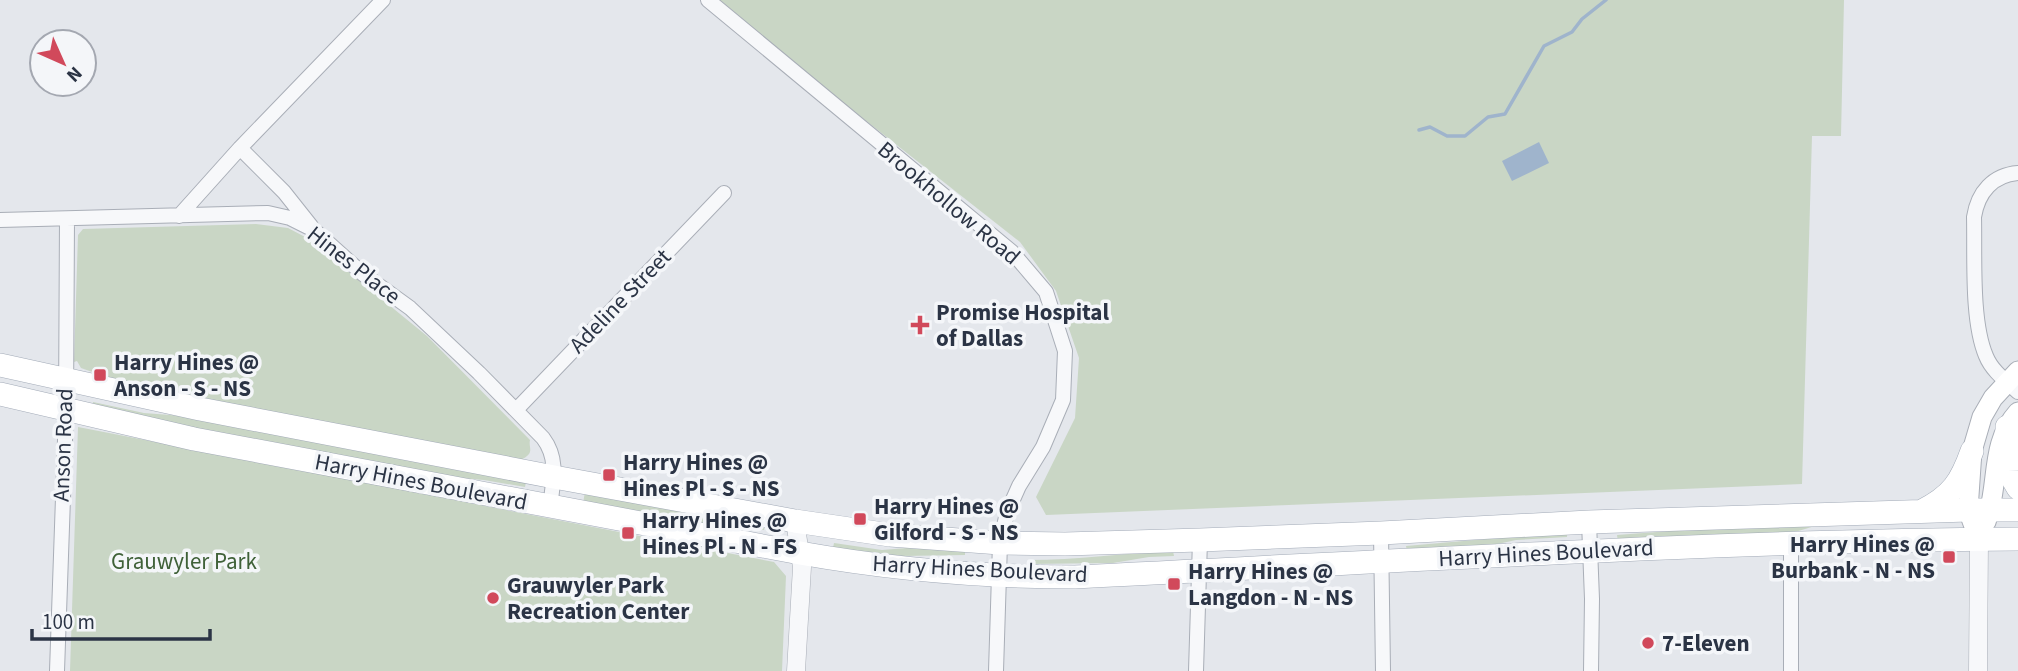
<svg xmlns="http://www.w3.org/2000/svg" width="2018" height="671" font-family="'Source Sans 3',sans-serif">
<style>
.green{fill:#c9d6c5}
.water{fill:#9fb4cc}
.lines{fill:none;stroke-linecap:round;stroke-linejoin:round}
.stream{stroke:#9fb4cc;stroke-width:3.5}
.minor-casing{stroke:#a9aeb7;stroke-width:16}
.tertiary-casing{stroke:#a9aeb7;stroke-width:19}
.secondary-casing{stroke:#a9aeb7;stroke-width:21}
.primary-casing{stroke:#a3abb8;stroke-width:24}
.minor{stroke:#f7f8fa;stroke-width:14}
.tertiary{stroke:#f7f8fa;stroke-width:18}
.secondary{stroke:#fff;stroke-width:19}
.primary{stroke:#fff;stroke-width:23}
.poi-dot{fill:#d1495b;stroke:#f4f6f9;stroke-width:2.5}
.labels{text-anchor:middle;dominant-baseline:central;stroke-width:7;stroke-linejoin:round;paint-order:stroke}
.street-label{font-size:23px;fill:#2b3445;stroke:#f4f6f9}
.poi-label{font-size:23px;font-weight:bold;fill:#2b3445;stroke:#f4f6f9;text-anchor:start}
.park-label{font-size:23px;fill:#3f6138;stroke:#f4f6f9}
</style>
<rect width="100%" height="100%" fill="#e4e7ec"/>
<!-- green -->
<path class="green" d="M720,0H1844L1841,136H1812L1802,484L1046,515L1036,497L1075,418L1079,358L1056,291L1020,242L823,87Z
M256,224L288,228L307,238L427,336L530,440C528,448 536,453 520,460L386,437L105,378L108,375L99,370L98,374L81,368L77,361L74,362L78,235L83,229Z
M93,402L144,413L183,416L526,482L525,487L484,480L434,476L92,407Z
M78,427L774,562L786,576L782,671H70Z
M585,492L765,525L764,530L734,525L699,523L583,503Z
M1692,526H1815L1795,532L1618,542L1617,535L1670,531Z
M1567,532V537L1516,540L1479,548L1407,551L1406,546Z
M834,543L882,550L907,548L965,551V555L902,556L833,548Z
M1173,551L1174,556L1149,557L1113,563L1028,564V560C1077,560 1125,553 1173,551Z"/>
<!-- water -->
<path class="water" d="M1539,142L1549,163L1512,181L1502,161Z"/>
<g class="lines">
<!-- stream -->
<path class="stream" d="M1419,130L1430,127L1447,136H1465L1488,117L1505,114L1544,46L1572,32L1582,19L1606,0"/>
<!-- minor casing -->
<g class="minor-casing">
<path id="minor" d="M708,0L1012,252L1046,292L1065,351L1063,400L1043,447L1019,486L1007,513L1000,543L996,671
M240,148L284,192L311,226
M2018,173C1993,175 1978,192 1974,217C1975,256 1971,321 1986,356C1992,371 2006,381 2018,392
M179,216L240,148L383,0
M0,220L268,213L290,218L314,230L363,274L410,308L479,373L543,438C559,459 553,482 550,507
M516,410L724,193
M1589,522L1592,599L1591,671
M1381,533L1383,671
M57,671L66,411L67,219
M1196,671L1200,540
M1791,671V543"/>
</g>
<!-- tertiary casing -->
<g class="tertiary-casing">
<path id="tertiary" d="M795,521L802,567L796,671
M1978,671L1979,540"/>
</g>
<!-- secondary casing -->
<g class="secondary-casing">
<path id="secondary" d="M1986,522C2000,485 1989,444 2018,412
M1979,540L1968,510L1972,451L1982,417L1993,398L2018,371"/>
</g>
<!-- primary casing -->
<g class="primary-casing">
<path id="primary" d="M0,365L200,409L554,477L795,521L890,535L1000,543L1065,544L1200,540L1381,533L1589,522L1968,510H2018
M0,394L194,439L800,553C890,569 983,577 1075,577C1389,562 1703,541 2018,539
M2007,427L2008,471L2018,488
M1922,511C1952,496 1961,482 1972,451"/>
</g>
<!-- minor -->
<use href="#minor" class="minor"/>
<!-- tertiary -->
<use href="#tertiary" class="tertiary"/>
<!-- secondary -->
<use href="#secondary" class="secondary"/>
<!-- primary -->
<use href="#primary" class="primary"/>
</g>
<!-- markers -->
<g class="poi-dot">
<path d="M916.5 314.5h7v7h7v7h-7v7h-7v-7h-7v-7h7z"/>
<rect x="93" y="368" width="14" height="14" rx="3.5"/>
<rect x="602" y="468" width="14" height="14" rx="3.5"/>
<rect x="853" y="512" width="14" height="14" rx="3.5"/>
<rect x="621" y="526" width="14" height="14" rx="3.5"/>
<rect x="1942" y="550" width="14" height="14" rx="3.5"/>
<rect x="1167" y="577" width="14" height="14" rx="3.5"/>
<circle cx="493" cy="598" r="7"/>
<circle cx="1648" cy="643" r="7"/>
</g>
<g class="labels">
<!-- street labels -->
<g class="street-label">
<text transform="translate(949 203) rotate(40)">Brookhollow Road</text>
<text transform="translate(354 265) rotate(38)">Hines Place</text>
<text transform="translate(620 301) rotate(-46)">Adeline Street</text>
<text transform="translate(63 445) rotate(-88)">Anson Road</text>
<text transform="translate(421 482) rotate(11)">Harry Hines Boulevard</text>
<text transform="translate(1546 553) rotate(-3)">Harry Hines Boulevard</text>
<text transform="translate(980 569) rotate(3)">Harry Hines Boulevard</text>
</g>
<!-- poi labels -->
<g class="poi-label">
<text x="936" y="312">Promise Hospital<tspan x="936" dy="26">of Dallas</tspan></text>
<text x="114" y="362">Harry Hines @<tspan x="114" dy="26">Anson - S - NS</tspan></text>
<text x="623" y="462">Harry Hines @<tspan x="623" dy="26">Hines Pl - S - NS</tspan></text>
<text x="874" y="506">Harry Hines @<tspan x="874" dy="26">Gilford - S - NS</tspan></text>
<text x="642" y="520">Harry Hines @<tspan x="642" dy="26">Hines Pl - N - FS</tspan></text>
<text x="1935" y="544" text-anchor="end">Harry Hines @<tspan x="1935" dy="26">Burbank - N - NS</tspan></text>
<text x="1188" y="571">Harry Hines @<tspan x="1188" dy="26">Langdon - N - NS</tspan></text>
<text x="507" y="585">Grauwyler Park<tspan x="507" dy="26">Recreation Center</tspan></text>
<text x="1662" y="643">7-Eleven</text>
</g>
<!-- park labels -->
<g class="park-label">
<text x="184" y="561">Grauwyler Park</text>
</g>
</g>
<!-- north arrow -->
<g transform="translate(63 63) rotate(135)"><circle r="33" fill="#f4f6f9" stroke="#a4a8b1" stroke-width="2"/>
<path d="M0-5L12 26L0 18L-12 26Z" fill="#d1495b"/>
<text y="-10" font-size="19" font-weight="bold" text-anchor="middle" fill="#2b3445">N</text>
</g>
<!-- scale -->
<path d="M32 629v10h178v-10" fill="none" stroke="#2b3445" stroke-width="3.5"/>
<text x="42" y="629" font-size="21" fill="#2b3445" stroke="#f4f6f9" stroke-width="5" paint-order="stroke">100 m</text>
</svg>
